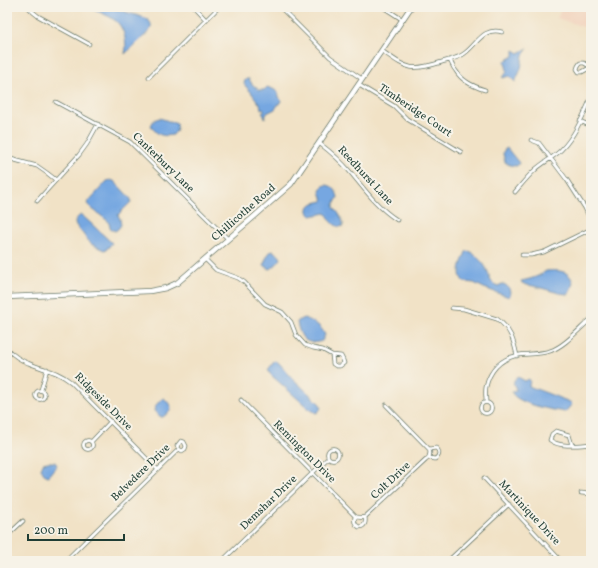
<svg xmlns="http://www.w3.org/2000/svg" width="598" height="568" font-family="Vollkorn,serif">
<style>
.built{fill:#f2d4be}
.water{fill:#76a7e1;stroke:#4a728a}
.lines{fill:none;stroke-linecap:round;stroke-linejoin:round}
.street-casing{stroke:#687767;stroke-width:4.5}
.secondary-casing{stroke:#687767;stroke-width:6}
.street{stroke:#fff;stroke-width:3}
.secondary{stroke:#fff;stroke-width:4.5}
.labels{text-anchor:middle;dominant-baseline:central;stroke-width:4;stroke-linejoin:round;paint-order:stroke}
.street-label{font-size:11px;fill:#1f3d34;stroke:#f7f3e8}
</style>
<rect width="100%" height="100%" fill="#f7f3e8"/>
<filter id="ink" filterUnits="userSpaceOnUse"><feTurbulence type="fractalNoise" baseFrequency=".025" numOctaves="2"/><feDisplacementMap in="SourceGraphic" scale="8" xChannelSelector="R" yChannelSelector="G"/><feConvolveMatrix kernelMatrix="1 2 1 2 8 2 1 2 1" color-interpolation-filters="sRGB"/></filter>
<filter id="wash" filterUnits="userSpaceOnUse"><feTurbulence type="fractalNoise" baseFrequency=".012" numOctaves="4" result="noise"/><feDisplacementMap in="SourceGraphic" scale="16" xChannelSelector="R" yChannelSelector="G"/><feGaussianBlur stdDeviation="0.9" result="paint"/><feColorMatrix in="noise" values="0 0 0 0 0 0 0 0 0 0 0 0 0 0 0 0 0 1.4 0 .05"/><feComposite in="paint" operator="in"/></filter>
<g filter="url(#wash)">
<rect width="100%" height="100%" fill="#f1e2c6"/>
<!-- built -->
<path class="built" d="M562,7H591V18L587,28L557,18Z"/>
<!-- water -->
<path class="water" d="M87,7H110L145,18C149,20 152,23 151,28C149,33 130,49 125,54C127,43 125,29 116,21C108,15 97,11 87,7Z
M528,48L523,55L521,69L515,82L509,76L503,78L502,77C504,76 505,75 506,73C509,70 504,64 505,61L514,56V50L519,53Z
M247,79H249L252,84L259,90H264L267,87C278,90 277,92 281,101L275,109L267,113L265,118L262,112L264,111V109L263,108L261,109L260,103L258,102L251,92L248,89L244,84L245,80Z
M160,118L177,124V130L173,135C162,137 157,135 151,126C153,121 154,119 160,118Z
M507,148L519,163L517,166C513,166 508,165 505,162L503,154L504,150Z
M110,180L114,181L131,199V202L118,215L120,219L121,225L118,229L115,231L111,229L108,221L91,208L87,204L88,202L107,181Z
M325,185C333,185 336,190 338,197L334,205V208C338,212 344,220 343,226L340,227C332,225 330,219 326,213L311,216C308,213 307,210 309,206L314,203L323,201L320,191L322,187Z
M81,215L84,217L112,243L107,249L104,250L91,244L75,224C75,220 77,217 81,215Z
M273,251C276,253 280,255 281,259C277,263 274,268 269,269L264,265C265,260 267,256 270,252Z
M469,251C476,255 484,263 487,270C491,278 488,282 498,286L502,284C508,284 512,292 509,297L484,288L474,283L464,282C456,274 462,262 466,252Z
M546,271C558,270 570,270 573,283L569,294C558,294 547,289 537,287C532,285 527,286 522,283L521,281C531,279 538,277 546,271Z
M304,318C315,323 320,324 325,335L322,341C306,346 300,338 297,322L301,319Z
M276,361L279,363L292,378L319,403L321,406C321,409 319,412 316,413L308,408L271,375L268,370L273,363Z
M518,377L525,381L529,379L530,380L529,386L531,387L570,402L572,404L565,412C552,410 518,404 512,393L513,391L516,390C514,384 511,381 518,377Z
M164,398L171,406L170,411L163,417H161L154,411C155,406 159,400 164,398Z
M47,462H55L57,465L48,476L44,474L41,469L43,463Z"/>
</g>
<g filter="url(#ink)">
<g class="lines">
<!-- street casing -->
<g class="street-casing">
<path id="street" d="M28,7L33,12L38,16L89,44
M194,7L206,20
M280,7L330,57L362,79
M383,7L403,20
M382,51C408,69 410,72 442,62C449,60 459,58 465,53C478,43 483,27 502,32
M450,60C452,64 453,68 456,71C462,81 475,87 485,90
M580,63H584L591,67L582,72H579L577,69L578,66Z
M149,77L219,7
M359,85L394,106L407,119L461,152
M56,102L130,142L228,239
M580,121L591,126
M531,140L539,143L567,180L585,208L591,221
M319,143C331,152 342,162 351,173C365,190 378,208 397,220
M7,158L37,166L47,173L56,180
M515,192C522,184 528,176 536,169C544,162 554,157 561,150C575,136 583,116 591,98
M37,201L79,155L87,144L98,124
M522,255H531L544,252L591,229
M205,259L216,270L238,278L244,282L265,304L282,312L291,322L296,335L305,345L313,348L323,350L332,355L341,356L343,360L344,363L340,366H336L333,364L332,355
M452,308L464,309L497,319C510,328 514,341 517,356
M7,349C13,355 20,360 28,363C44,370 56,370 71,382L157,469
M41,390L47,369
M35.5 395a4.5 4.5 0 1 1 9 0a4.5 4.5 0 1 1-9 0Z
M241,400L355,516C358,518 361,518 365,517L426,460C430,457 431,454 429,449
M486,402C486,397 485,392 486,387C490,369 502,358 519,355C529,354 541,354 550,351C565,346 579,329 591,319
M480.5 408a5.5 5.5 0 1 1 11 0a5.5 5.5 0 1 1-11 0Z
M386,405L429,449
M83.5 445a4.5 4.5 0 1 1 9 0a4.5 4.5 0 1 1-9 0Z
M91,442L111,421
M572,445L569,435L556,431L552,434L550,440C560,448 579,445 591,444
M327.5 454a5.5 5.5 0 1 1 11 0a5.5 5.5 0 1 1-11 0Z
M429,458L435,459C440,456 440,451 436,448L429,449
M484,478L561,561
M581,493L591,494
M355,516C354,521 354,524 359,527C365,527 366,522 365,517
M7,535L10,533L23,521
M65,561L179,449L177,446L181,441L184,442L186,446L185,449L182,451L179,449
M222,561L328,458
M448,561L509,504"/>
</g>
<!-- secondary casing -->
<g class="secondary-casing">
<path id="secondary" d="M7,297L150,291L166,288L177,283L256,215L291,184L319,143L411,7"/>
</g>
<!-- street -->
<use href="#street" class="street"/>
<!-- secondary -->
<use href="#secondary" class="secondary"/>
</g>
</g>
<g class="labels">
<!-- street labels -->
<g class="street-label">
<text transform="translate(415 111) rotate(34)">Timberidge Court</text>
<text transform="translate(163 163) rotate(44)">Canterbury Lane</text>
<text transform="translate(365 176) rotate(47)">Reedhurst Lane</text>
<text transform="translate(244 213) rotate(-41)">Chillicothe Road</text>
<text transform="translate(103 402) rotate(45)">Ridgeside Drive</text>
<text transform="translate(304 452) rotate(45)">Remington Drive</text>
<text transform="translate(141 473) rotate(-44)">Belvedere Drive</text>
<text transform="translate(391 481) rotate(-43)">Colt Drive</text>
<text transform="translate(269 503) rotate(-44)">Demshar Drive</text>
<text transform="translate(529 513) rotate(47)">Martinique Drive</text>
</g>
</g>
<!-- margin -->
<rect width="598" height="568" fill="none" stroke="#f7f3e8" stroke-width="24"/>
<!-- scale -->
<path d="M28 534v6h96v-6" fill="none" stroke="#1f3d34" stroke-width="2"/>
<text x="34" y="534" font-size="12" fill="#1f3d34" stroke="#f7f3e8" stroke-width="3" paint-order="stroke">200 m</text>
</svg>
